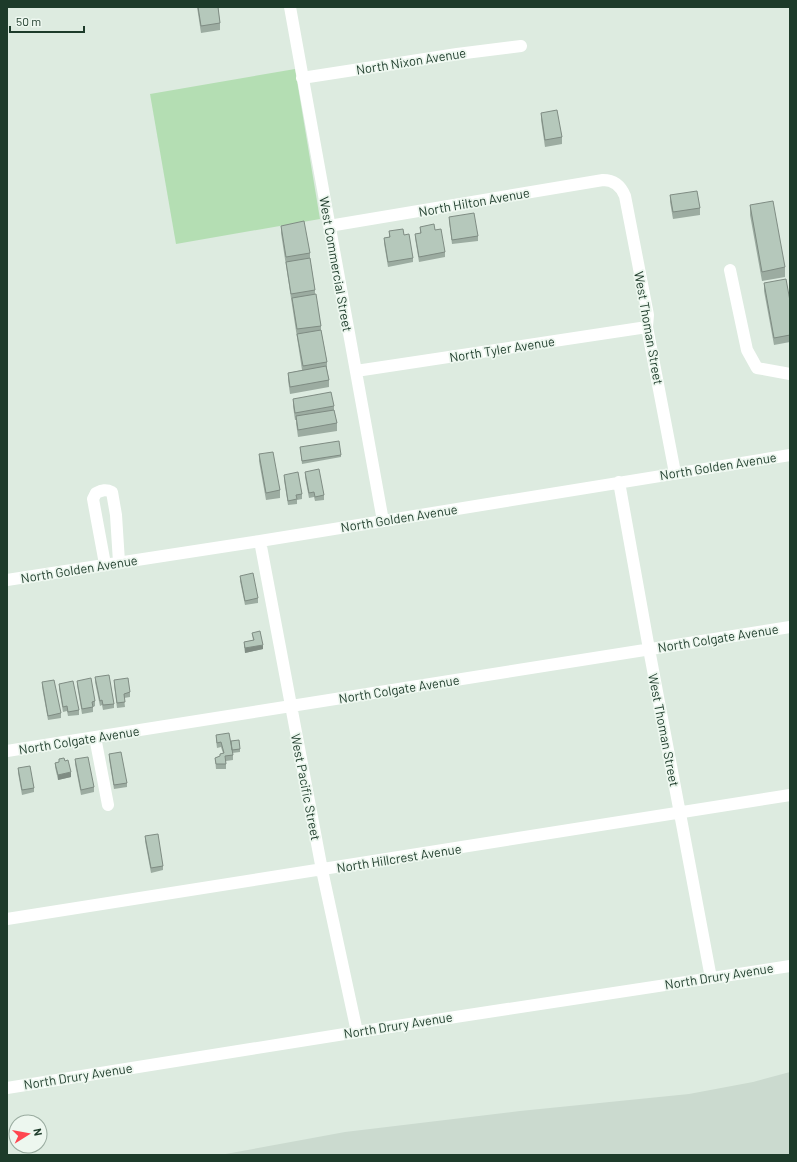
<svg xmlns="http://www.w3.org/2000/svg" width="797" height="1162" font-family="Barlow,sans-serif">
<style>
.built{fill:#cbdacf}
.green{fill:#b4deb3}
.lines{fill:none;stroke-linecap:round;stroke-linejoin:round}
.minor{stroke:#fff;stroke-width:12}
.wall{fill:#9caca1}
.shaded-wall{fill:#7f8c83}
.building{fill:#b5c8bb;stroke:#7f8c83}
.labels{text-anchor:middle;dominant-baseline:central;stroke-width:3.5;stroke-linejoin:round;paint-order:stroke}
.street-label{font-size:13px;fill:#1d3b2a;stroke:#edf7ef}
</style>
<rect width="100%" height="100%" fill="#ddebe0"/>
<!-- built -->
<path class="built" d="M790,1072V1155H220L345,1132L520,1111L689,1094L753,1082Z"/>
<!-- green -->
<path class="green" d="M295,69L320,219L176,244L150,94Z"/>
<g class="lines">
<!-- minor -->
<path class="minor" d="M290,7L383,521
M302,78L457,54L521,46
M329,226L603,180C614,180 621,186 625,196L648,315L647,327L675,473
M730,270L747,350L757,368L790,374
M356,371L647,327
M619,482L649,649L711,978
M260,541L322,870L357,1032
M105,564L93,499L96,493C102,490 106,489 112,492L116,515L119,562
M7,580L260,541L790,455
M95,737L108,805
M7,751L790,627
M7,919L790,795
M7,1088L357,1032L790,966"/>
</g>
<!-- wall -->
<path class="wall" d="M197,7H218L220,23V30L201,33Z
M541,113L562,137V144L545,147L541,120Z
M670,195L700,208V215L673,219L670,202Z
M750,205L785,267V277L762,281L750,215Z
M449,217L478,236V241L452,244L449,221Z
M281,226L310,253V258L315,290V294L321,326V330L327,362V369L329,380V387L290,394L288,380V373L302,370L281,233Z
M420,227L435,230L445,252V257L419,262L415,238V234L420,233Z
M389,231L404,235L413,258V262L388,267L384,243V238L389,237Z
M764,283L790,301V342L774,345L764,291Z
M293,399L334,406V410L337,423V431L298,437L296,423V420H295L293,406Z
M300,447L341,455V457L302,464Z
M259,454L280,490V498L266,500L259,461Z
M305,472L324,495V500L315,501L314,497L309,498L305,477Z
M284,475L302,494V499L297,500V504L288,505L284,480Z
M240,576L258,598V603L245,605L240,581Z
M252,633L263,649L245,653L244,647V642L253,640Z
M95,677L114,704V708L103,710L102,705L100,706L95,682Z
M114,680L130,692V697L124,698L125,707L117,708L114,685Z
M77,681L95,701V706L93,707V712L82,714L77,685Z
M42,682L61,713V718L48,720L42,687Z
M59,684L79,710V715L68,716L67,711L63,712L59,689Z
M216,735L233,755V760L226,761V769H216L215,758L220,757V754L223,753L221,747L217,748L216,740Z
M231,741L240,749V752L232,753Z
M109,754L127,783V787L114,789L109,759Z
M59,759L65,761L71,777L58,780L55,767V763L59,762Z
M75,759L94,787V792L81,795L75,764Z
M18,768L34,788V792L22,795L18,773Z
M145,836L163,866V870L151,873L145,841Z"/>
<!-- shaded-wall -->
<path class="shaded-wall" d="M263,645V649L245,653V648Z
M71,772V777L58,780V775Z"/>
<!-- building -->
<path class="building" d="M198,7H218L220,23L201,26Z
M557,110L562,137L545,140L541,113Z
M697,191L700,208L673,212L670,195Z
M773,201L785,267L762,272L750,205Z
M474,213L478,236L452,240L449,217Z
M304,221L310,253L286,257L281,226Z
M434,224L435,230L441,229L445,252L419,257L415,234L421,233L420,227Z
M403,229L404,235L409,234L413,258L388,262L384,238L390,237L389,231Z
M310,258L315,290L291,294L286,262Z
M786,279L790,301V335L774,338L764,283Z
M316,294L321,326L297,329L292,298Z
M321,330L327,362L303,366L297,334Z
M326,366L329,380L290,387L288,373Z
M331,392L334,406L295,413L293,399Z
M334,410L337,423L298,430L296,416Z
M339,441L341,455L302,461L300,447Z
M273,452L280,490L266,493L259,454Z
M319,469L324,495L315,497L314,492L309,493L305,472Z
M298,472L302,494L296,495L297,499L288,501L284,475Z
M253,573L258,598L245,601L240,576Z
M260,631L263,645L245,648L244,642L254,640L252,633Z
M109,675L114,704L103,705L102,700L100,701L95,677Z
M91,678L95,701L92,702L93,707L82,709L77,681Z
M128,678L130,692L124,694L125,702L117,703L114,680Z
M54,680L61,713L48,716L42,682Z
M73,681L79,710L68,712L67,706L63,707L59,684Z
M229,733L233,755L225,756L226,764H216L215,758L220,756V754L224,753L221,742L217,743L216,735Z
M239,740L240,749L232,750L231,741Z
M121,752L127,783L114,785L109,754Z
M88,757L94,787L81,790L75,759Z
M64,758L65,761L68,760L71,772L58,775L55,763L59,762V759Z
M30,766L34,788L22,790L18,768Z
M158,834L163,866L151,868L145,836Z"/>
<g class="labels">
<!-- street labels -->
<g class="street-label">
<text transform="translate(411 61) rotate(-9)">North Nixon Avenue</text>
<text transform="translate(474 202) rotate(-10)">North Hilton Avenue</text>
<text transform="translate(336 264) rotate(80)">West Commercial Street</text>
<text transform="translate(649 328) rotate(80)">West Thoman Street</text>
<text transform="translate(502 349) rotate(-9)">North Tyler Avenue</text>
<text transform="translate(718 466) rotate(-9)">North Golden Avenue</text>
<text transform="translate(399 518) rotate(-9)">North Golden Avenue</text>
<text transform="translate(79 569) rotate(-9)">North Golden Avenue</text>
<text transform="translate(718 638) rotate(-9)">North Colgate Avenue</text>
<text transform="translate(399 689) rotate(-9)">North Colgate Avenue</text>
<text transform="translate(664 730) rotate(79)">West Thoman Street</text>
<text transform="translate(79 740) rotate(-9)">North Colgate Avenue</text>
<text transform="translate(306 787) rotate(79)">West Pacific Street</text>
<text transform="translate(399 858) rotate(-9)">North Hillcrest Avenue</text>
<text transform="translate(719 976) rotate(-9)">North Drury Avenue</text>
<text transform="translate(398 1025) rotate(-9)">North Drury Avenue</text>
<text transform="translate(78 1076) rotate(-9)">North Drury Avenue</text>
</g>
</g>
<!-- border -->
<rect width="797" height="1162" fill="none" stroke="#1d3b2a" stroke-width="16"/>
<!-- north arrow -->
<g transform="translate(28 1134) rotate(79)"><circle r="19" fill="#edf7ef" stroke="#9aaca0"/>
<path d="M0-3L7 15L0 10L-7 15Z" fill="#ff4650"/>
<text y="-6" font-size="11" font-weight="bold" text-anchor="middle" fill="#1d3b2a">N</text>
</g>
<!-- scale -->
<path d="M10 26v6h74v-6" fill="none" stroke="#1d3b2a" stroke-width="2"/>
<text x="16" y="26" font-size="12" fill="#1d3b2a" stroke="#edf7ef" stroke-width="3" paint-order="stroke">50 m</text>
</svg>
